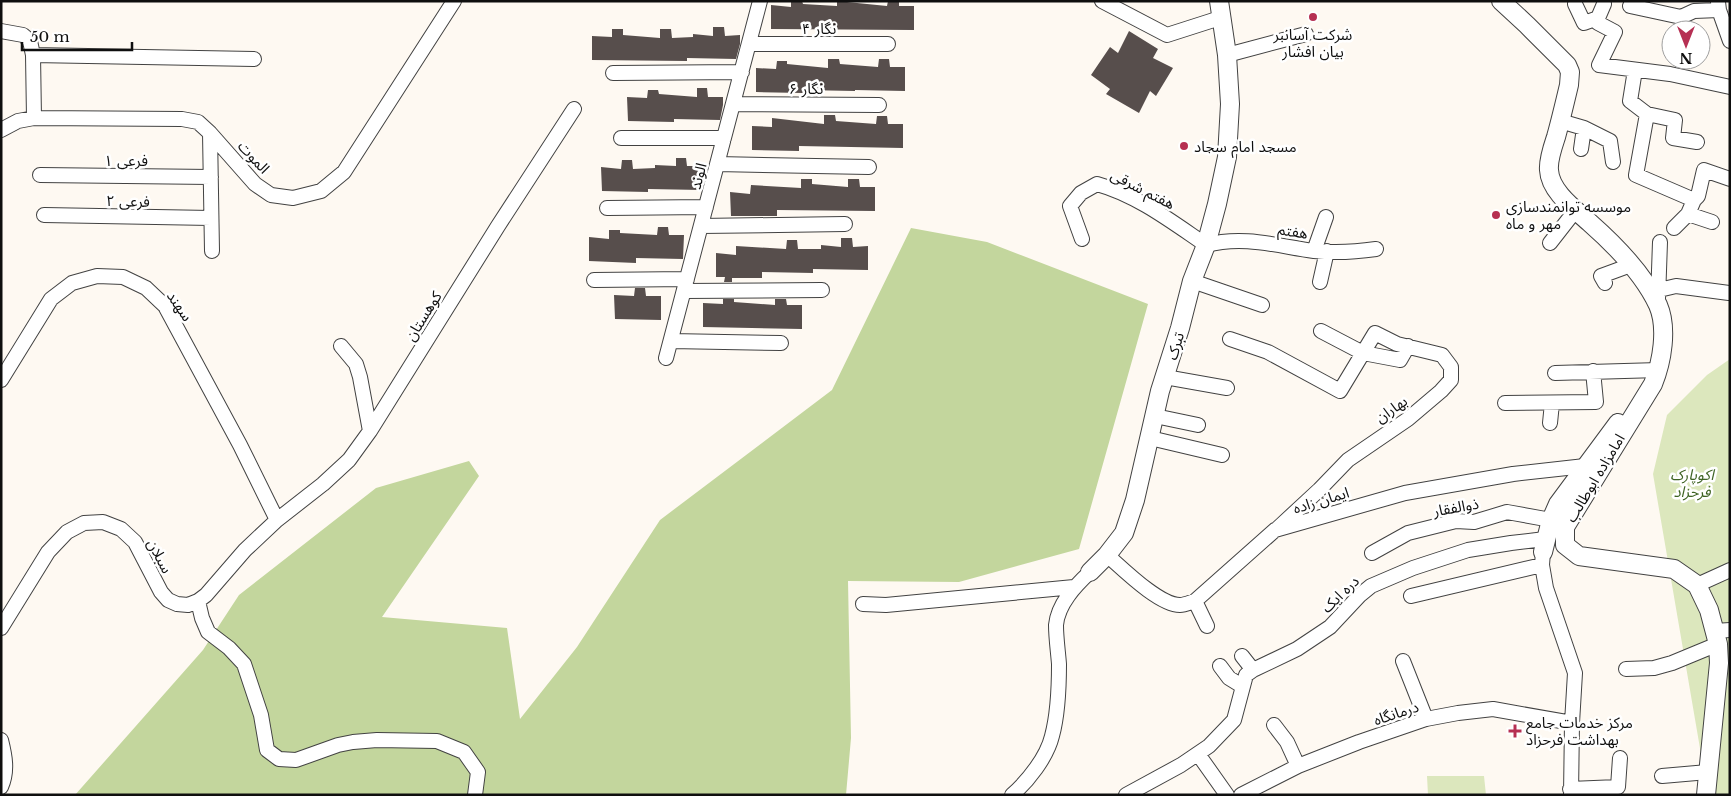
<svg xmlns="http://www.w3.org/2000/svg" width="1731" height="796" font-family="'Libre Baskerville','Noto Sans Arabic',serif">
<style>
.green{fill:#dce7bd}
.forest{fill:#c3d69d}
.building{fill:#574e4c}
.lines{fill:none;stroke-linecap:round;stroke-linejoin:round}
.minor-casing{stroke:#424242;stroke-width:16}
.tertiary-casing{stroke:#424242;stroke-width:20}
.minor{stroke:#fff;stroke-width:14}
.tertiary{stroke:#fff;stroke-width:18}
.poi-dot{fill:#b63053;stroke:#fff;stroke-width:2}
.labels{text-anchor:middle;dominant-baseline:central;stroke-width:5;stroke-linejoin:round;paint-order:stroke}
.street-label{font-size:15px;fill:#0f0f0f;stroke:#fff}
.poi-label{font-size:15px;fill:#0f0f0f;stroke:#fff;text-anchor:start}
.park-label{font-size:15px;font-style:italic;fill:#3e6323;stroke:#fff}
</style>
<rect width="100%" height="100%" fill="#fef9f2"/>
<!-- green -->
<path class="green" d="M1730,359V795H1708L1653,474L1667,415L1707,375Z
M1427,776H1484L1486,795H1428Z"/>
<!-- forest -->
<path class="forest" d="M911,228L987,242L1148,304L1079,549L959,582L848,581L851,738L846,795H75L203,650L239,595L376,488L469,461L479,476L382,617L507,628L520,719L577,647L660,520L832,390Z"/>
<!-- building -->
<path class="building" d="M791,1H802L803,4L837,6V1L887,6L888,1H899V6H914V30L771,29V5L791,7Z
M713,27H724L725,36L740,35V44L736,59L687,58V61L592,60V36L612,37V29H623V35L660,38V29H671L672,38L693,37V34L713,36Z
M1129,31L1158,49L1153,58L1173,68L1156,96L1150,91L1139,113L1106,94L1110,89L1091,75L1110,47L1118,53Z
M828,59H839L840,64L878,67L879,59H889L890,67H905V91L855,90V91L803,90V93L756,92V68L776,69L777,61H787V64L828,68Z
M697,88H707L708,97H723V105L720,120L674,119V122L628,121L627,97L647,98L648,90H658L659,94L697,97Z
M824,115H835L836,121L876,124L877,116H887L888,124H903V148L799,146V151L752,150V126L772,127V118L824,124Z
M676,158H686L687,166H702L701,190L648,189V192L602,191L601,167L621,169L622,160H632L633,169L655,168V165L676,166Z
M801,179H812V184L848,187V179H859L860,187H875V211L777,210V216H731L730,192L750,194L751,185L801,188Z
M658,227H668L669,235H684L683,259L636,258V263L589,261V237L609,239V230H620V233L657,235Z
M841,238H852L853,247L868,246V270L813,269V273L762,272V278H732V282H724L725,277H716V253L736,255V246L786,249L787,240H797L798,249H821V245L841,247Z
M635,288H645L646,296H661V320L615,319L614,295L634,296Z
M723,299H734V302L775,305V299H786L787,305H802V329L703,327V303L723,304Z"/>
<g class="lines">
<!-- minor casing -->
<g class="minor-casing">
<path id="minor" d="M1102,1L1167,35L1220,18
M1718,2L1719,10L1730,41
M1575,4L1584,23L1598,18
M1604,4L1598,18V23L1615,32L1599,65L1670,74L1730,87
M1630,6L1681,17L1694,11L1719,10
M1,31L23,35L30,41L33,55L34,118
M749,44H888
M33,55L254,59
M1227,55L1306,34
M1635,70L1630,101L1647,114L1675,120L1673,138L1697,142
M613,73L742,72
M733,104L879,105
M1647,114L1636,175L1694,200
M1560,121L1584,128L1610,141L1613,162
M1,130L18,121L34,118L182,119L198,122L210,133L255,184L271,195L293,198L321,191L344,172L454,1
M210,133L212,251
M621,138H724
M1581,149L1584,128
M717,164L869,167
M40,175L211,177
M607,208L706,207
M1688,214L1712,222
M44,215L211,218
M701,226L845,224
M1674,228L1688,214L1694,200L1698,196L1704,170L1730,179
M1082,239L1070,206L1081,193L1097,184C1137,195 1172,222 1206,245C1244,235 1277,246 1314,251C1335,253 1355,252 1376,249
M1550,243L1575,211
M1314,251L1326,217
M594,280L687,279
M1192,281L1262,305
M1320,282L1327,251
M1605,283L1601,276L1631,265
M1659,290L1676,286L1729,293
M684,291L822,290
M1658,299L1660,242
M1321,331L1363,353L1400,360L1408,346
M1230,339L1268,352L1340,391L1375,333L1397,344L1442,355L1451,367V380L1441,391L1408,419L1348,460L1319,490L1278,528
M671,341L781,343
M341,346L356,364L360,377L370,431
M666,358L760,1
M1555,373L1659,370
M1165,377L1227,388
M1,380L51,299L72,283L97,276L123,277L146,288L165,306L240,445L277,520
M1505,403L1596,402L1593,371
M1155,416L1198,425
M1550,423L1552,403
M1150,438L1222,455
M1543,552L1542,565L1546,588L1575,673L1572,723L1571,795
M1372,553L1408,533L1456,521L1474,522L1507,512L1551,520
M1107,555C1123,569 1159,605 1180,605C1185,605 1191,602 1195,601L1275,530L1405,493L1513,474L1585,466
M1697,585L1730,570
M1411,596L1542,565
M198,601L202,618L208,632L229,648L244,664L261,715L267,750L279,759L296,760L338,745L353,742L377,740L437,741L464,752L478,772L475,795
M1195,601L1207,626
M863,604L886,605L1074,587
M1,628L48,552L67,532L84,523L103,522L121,529L135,542L161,592L168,600L177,604L188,605L198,601L206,595L245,550L277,520L323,484L349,460L370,431L498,226L574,109
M1715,631L1730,630
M1242,656L1253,670
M1403,661L1426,719
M1220,666L1229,678L1242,686
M1626,669L1654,668L1672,663L1718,644
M1274,725L1287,742L1298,766
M1,740C5,756 8,771 1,787
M1198,754L1227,795
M1662,776L1708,772
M1570,789L1618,787L1620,758
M1012,795C1028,781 1047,757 1052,736C1058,714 1059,686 1059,664C1058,651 1056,638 1056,625C1058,604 1075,586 1090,572
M1126,795L1181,765L1209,746L1234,720L1246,675L1253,670L1297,649L1330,627L1360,595L1371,586L1413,568L1468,550L1511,543L1545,539
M1241,795L1298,766L1359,742L1426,719L1458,713L1493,709L1572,723"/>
</g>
<!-- tertiary casing -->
<g class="tertiary-casing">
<path id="tertiary" d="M1501,1L1527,25L1567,65L1570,72L1569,85C1565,102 1561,119 1556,137C1553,146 1548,160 1549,170C1550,192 1576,210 1590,223C1615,245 1644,275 1658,305C1668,328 1662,362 1653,384L1565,527V545L1579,556L1674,569L1697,585L1709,610L1718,644L1719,663L1706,795
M1543,552L1551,520L1558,504L1618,423
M1090,572L1107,555L1124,533L1135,500L1160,391L1180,328L1192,281L1206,245L1217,204L1227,157L1230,104L1227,55L1219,1"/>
</g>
<!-- minor -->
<use href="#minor" class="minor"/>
<!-- tertiary -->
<use href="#tertiary" class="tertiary"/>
</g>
<!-- markers -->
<g class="poi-dot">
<circle cx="1313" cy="17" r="5"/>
<circle cx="1184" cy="146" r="5"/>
<circle cx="1496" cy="215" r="5"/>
<path d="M1512.5 723.5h5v5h5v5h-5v5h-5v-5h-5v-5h5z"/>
</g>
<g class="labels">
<!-- street labels -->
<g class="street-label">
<text x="819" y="28">نگار ۴</text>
<text x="806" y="88">نگار ۶</text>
<text transform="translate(254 157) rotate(47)">الموت</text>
<text x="126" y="160">فرعی ۱</text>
<text transform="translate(698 176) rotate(-75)">الوند</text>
<text transform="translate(1143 189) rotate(27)">هفتم شرقی</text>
<text transform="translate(128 201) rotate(1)">فرعی ۲</text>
<text transform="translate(1293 231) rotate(9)">هفتم</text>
<text transform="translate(180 306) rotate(56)">سهند</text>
<text transform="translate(423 316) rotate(-58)">کوهستان</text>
<text transform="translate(1175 346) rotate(-73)">تبرک</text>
<text transform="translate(1391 409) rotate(-35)">بهاران</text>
<text transform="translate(1595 478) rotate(-59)">امامزاده ابوطالب</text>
<text transform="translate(1321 500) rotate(-17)">ایمان زاده</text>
<text transform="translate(1456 507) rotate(-10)">ذوالفقار</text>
<text transform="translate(160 556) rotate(62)">سبلان</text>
<text transform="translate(1340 594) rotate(-44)">دره ایک</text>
<text transform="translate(1396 713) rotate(-18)">درمانگاه</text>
</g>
<!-- poi labels -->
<g class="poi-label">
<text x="1313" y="34" text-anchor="middle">شرکت آسانبر<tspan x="1313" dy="17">بیان افشار</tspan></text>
<text x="1194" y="146">مسجد امام سجاد</text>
<text x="1506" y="206">موسسه توانمندسازی<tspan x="1506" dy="17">مهر و ماه</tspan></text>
<text x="1526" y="722">مركز خدمات جامع<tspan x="1526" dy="17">بهداشت فرحزاد</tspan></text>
</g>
<!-- park labels -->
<g class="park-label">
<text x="1692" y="474">اکوپارک<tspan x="1692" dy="17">فرحزاد</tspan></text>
</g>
</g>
<!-- border -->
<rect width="1731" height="796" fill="none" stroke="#0f0f0f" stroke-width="5"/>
<!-- north arrow -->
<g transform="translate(1686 45) rotate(180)"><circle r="24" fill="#ffffff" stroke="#9f9f9f"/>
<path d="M0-4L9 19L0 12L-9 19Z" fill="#b63053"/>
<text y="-8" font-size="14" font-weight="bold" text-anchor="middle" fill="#0f0f0f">N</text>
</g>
<!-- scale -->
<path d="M22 42v8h110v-8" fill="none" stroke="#0f0f0f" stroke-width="2.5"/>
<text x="30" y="42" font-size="15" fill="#0f0f0f" stroke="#ffffff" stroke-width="4" paint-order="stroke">50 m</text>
</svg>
